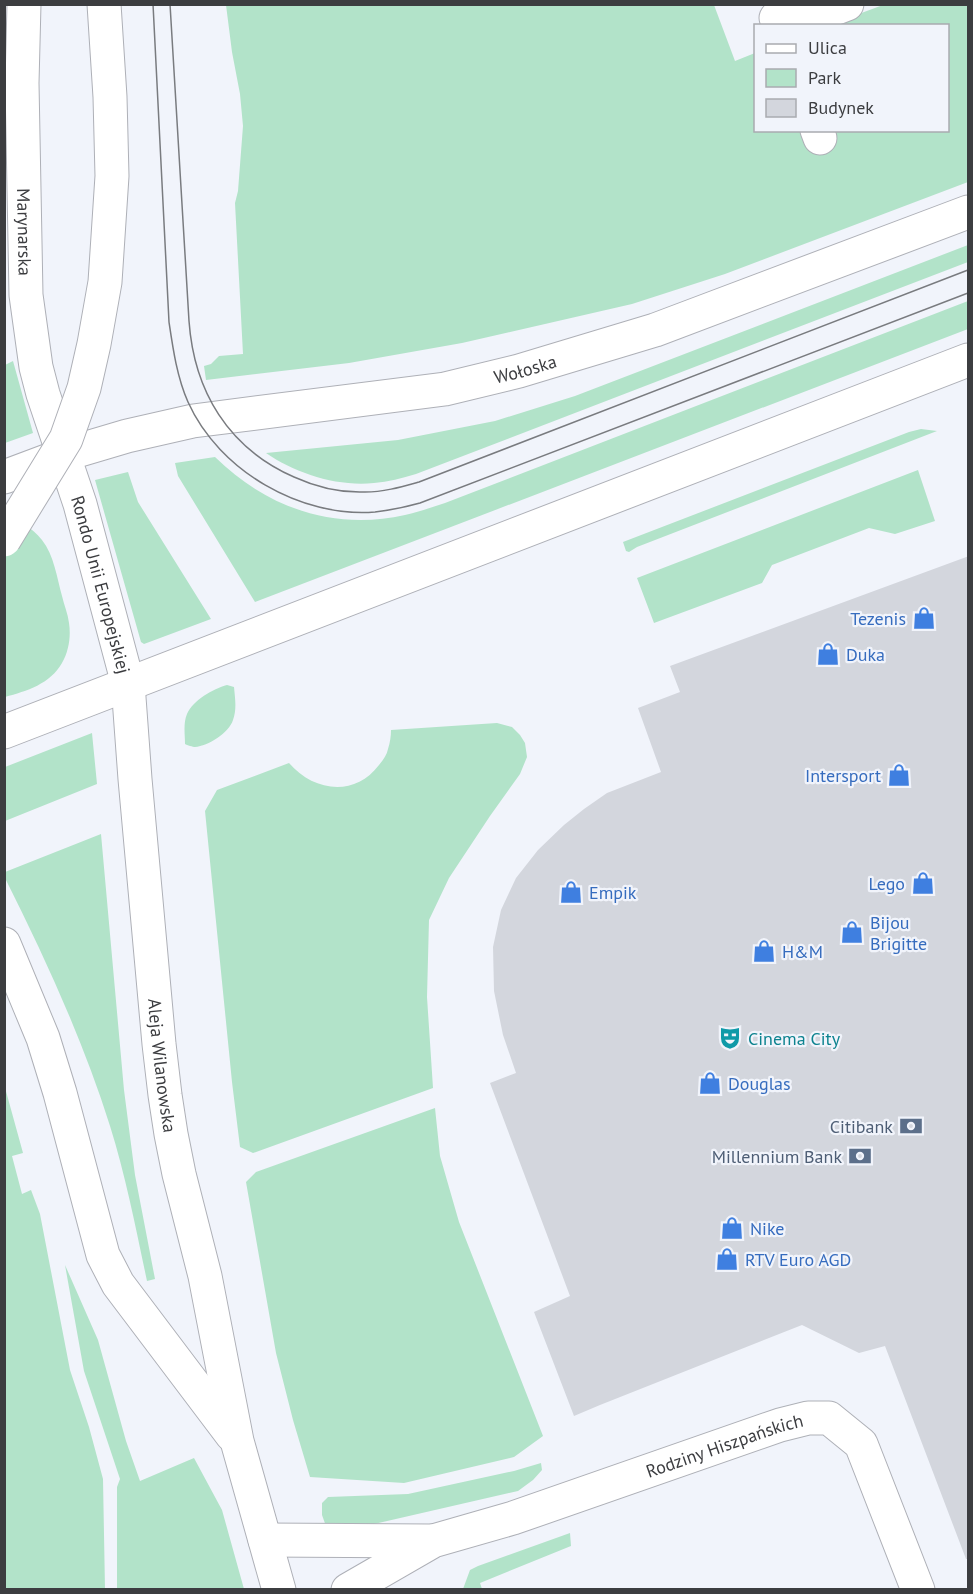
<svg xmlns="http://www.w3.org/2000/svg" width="973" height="1594" font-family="'PT Sans',sans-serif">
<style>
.green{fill:#b2e3c9}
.building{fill:#d3d6dd}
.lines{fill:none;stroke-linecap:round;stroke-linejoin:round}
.minor-casing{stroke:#aeb0b7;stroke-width:35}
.secondary-casing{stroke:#aeb0b7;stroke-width:35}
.minor{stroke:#fff;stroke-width:33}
.secondary{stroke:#fff;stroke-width:33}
.tram{stroke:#797b7f;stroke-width:1.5}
.primary-bridge-casing{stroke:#aeb0b7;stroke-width:35;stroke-linecap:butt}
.primary-bridge{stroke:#fff;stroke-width:33}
.labels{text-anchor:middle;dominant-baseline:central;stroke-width:4.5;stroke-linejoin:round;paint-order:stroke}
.street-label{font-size:18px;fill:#3c3d40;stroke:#f1f4fb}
.shop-label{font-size:18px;fill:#366cbe;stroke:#f1f4fb;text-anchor:start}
.culture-label{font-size:18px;fill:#0d838f;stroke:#f1f4fb;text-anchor:start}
.service-label{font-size:18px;fill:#4e5e75;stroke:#f1f4fb;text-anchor:end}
</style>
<rect width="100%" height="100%" fill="#f1f4fb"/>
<!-- green -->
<path class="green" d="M226,5H714L735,61L755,53L756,130H948V26L829,25L883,5H968V182L725,274L632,304L462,343L349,363L206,380L204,366L211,364L219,356L243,354L235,203L238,191L243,126L240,94L232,52Z
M968,245V262L416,474C402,478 388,482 374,483C337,487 295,473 266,453L398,440L495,421L575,396Z
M968,301V329L255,602L178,476L175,463L215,457C267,508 334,531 405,515C419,512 432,507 445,503Z
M13,361L33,433L5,443V365Z
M921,429L937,431L637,547L629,552L626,551L623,542L909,432Z
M918,470L935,521L895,534L869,528L772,565L762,583L654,623L637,578Z
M128,472L138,502L211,619L144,644L141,642L95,480Z
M4,515C19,521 32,527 42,540C54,555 57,578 62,596C64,605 68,614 69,623C71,636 69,651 62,663C50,684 27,691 5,697Z
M227,685L234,687C235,698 237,709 233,720C229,733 208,746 195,747C193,747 187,745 185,744C185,735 183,723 187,714C193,700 213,689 227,685Z
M497,723L512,727L520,735L525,743L527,757L520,774L490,816L449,878L429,920L427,997L433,1088L253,1153L240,1147L232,1082L205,811L217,790L289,763C313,791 354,798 379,765C383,760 387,755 388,749C390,743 391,736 391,730Z
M92,733L97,784L5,821V767Z
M101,834L124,1090L135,1175L155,1279L147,1281C136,1229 126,1177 110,1126C83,1040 45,958 5,878V872Z
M4,1084L23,1153L12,1156L22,1194L31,1190L40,1214L70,1370L89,1427L103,1479L105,1589H5Z
M435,1108L440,1156L459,1222L543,1436L514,1457L404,1483L310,1477L293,1420L276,1353L246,1182L256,1172Z
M65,1265L98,1340L126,1441L140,1481L194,1458L222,1510L244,1589H117V1487L120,1479L84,1371Z
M541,1463L542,1470L533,1480L518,1491L348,1530L327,1529L322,1515V1503L328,1497L408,1494L514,1471Z
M570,1533L571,1546L480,1583L482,1589H463L470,1570L478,1566Z"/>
<!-- building -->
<path class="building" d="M969,556V1559H966L885,1346L859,1353L802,1325L600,1405L574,1416L534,1312L570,1296L490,1083L516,1073L503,1035L494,991L493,947L501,910L516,878L538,850L564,825L584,809L607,793L661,772L638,708L680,692L670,666Z"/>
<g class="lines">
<!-- minor casing -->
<g class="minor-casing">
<g id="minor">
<path d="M776,18C804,18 820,15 847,4"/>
<path d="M817,130L820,138"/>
<path d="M265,1540L431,1541"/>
<path id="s1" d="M348,1590L433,1541L513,1518L780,1425L808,1418H829L861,1444L918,1590"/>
</g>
</g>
<!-- secondary casing -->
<g class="secondary-casing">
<g id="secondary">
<path id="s2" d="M24,4L22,83L26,295L36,367L43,394L80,504L128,684L135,779L159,1044L165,1095L171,1134L179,1174L205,1276L237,1441L279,1590"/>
<path id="s3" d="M4,477L63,455L127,436L193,421L445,389L519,371L655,330L968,212"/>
<path d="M4,732L968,360"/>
<path d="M4,944L43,1038L60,1093L103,1255L118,1284L232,1435"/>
</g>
</g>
<!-- minor -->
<use href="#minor" class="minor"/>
<!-- secondary -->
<use href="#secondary" class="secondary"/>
<!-- tram -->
<path class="tram" d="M153,4L169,322C173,349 177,377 188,402C219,471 301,518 375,512C391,510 406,507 420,503L968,293
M170,4L189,321C194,391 228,448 294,477C316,487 340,493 365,492C384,492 401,487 419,482L968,270"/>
<!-- primary-bridge casing -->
<g class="primary-bridge-casing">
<path id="primary-bridge" d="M4,540L66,439L84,388L94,344L105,282L112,176L110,97L104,4"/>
</g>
<!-- primary-bridge -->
<use href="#primary-bridge" class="primary-bridge"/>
</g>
<!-- icons -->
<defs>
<g id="shop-bare" transform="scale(1.8)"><path d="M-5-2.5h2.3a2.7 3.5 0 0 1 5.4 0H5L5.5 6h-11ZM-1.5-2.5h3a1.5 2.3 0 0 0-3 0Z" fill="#3f7fe0" stroke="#f1f4fb" stroke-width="2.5" paint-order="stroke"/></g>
<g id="theatre-bare" transform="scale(1.8)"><path d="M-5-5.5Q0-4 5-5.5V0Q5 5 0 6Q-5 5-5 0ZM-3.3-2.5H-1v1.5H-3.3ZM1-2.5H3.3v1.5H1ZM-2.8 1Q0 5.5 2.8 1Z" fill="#0f9aa8" stroke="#f1f4fb" stroke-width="2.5" paint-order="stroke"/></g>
<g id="bank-bare" transform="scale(1.8)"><path d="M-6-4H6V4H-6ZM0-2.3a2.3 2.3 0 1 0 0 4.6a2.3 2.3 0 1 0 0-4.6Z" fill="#5c6f8a" stroke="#f1f4fb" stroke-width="2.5" paint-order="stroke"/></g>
</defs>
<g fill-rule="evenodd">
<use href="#shop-bare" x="924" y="618"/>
<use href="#shop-bare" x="828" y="654"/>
<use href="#shop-bare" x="899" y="775"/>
<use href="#shop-bare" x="923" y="883"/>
<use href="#shop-bare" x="571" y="892"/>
<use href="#shop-bare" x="852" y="932"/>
<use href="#shop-bare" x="764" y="951"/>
<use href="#theatre-bare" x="730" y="1038"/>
<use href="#shop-bare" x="710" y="1083"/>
<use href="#bank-bare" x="911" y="1126"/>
<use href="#bank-bare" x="860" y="1156"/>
<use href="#shop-bare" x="732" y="1228"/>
<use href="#shop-bare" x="727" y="1259"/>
</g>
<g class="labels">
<!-- street labels -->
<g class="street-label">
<text stroke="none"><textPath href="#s2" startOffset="228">Marynarska</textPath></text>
<text stroke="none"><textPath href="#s3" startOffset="534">Wołoska</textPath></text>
<text stroke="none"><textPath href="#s2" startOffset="591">Rondo Unii Europejskiej</textPath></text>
<text stroke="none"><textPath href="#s2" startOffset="1077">Aleja Wilanowska</textPath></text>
<text stroke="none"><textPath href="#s1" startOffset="405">Rodziny Hiszpańskich</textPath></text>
</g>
<!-- shop labels -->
<g class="shop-label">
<text x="906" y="618" text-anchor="end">Tezenis</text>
<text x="846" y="654">Duka</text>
<text x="881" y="775" text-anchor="end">Intersport</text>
<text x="905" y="883" text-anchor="end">Lego</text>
<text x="589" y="892">Empik</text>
<text x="870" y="922">Bijou<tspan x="870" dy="21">Brigitte</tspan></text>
<text x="782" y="951">H&amp;M</text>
<text x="728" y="1083">Douglas</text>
<text x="750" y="1228">Nike</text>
<text x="745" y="1259">RTV Euro AGD</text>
</g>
<!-- culture labels -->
<g class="culture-label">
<text x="748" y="1038">Cinema City</text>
</g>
<!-- service labels -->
<g class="service-label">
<text x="893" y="1126">Citibank</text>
<text x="842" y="1156">Millennium Bank</text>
</g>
</g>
<!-- border -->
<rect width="973" height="1594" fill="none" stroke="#3c3d40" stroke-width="12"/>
<!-- legend -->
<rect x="754" y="24" width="195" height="108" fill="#f1f4fb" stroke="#a9abb0" stroke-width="1.5"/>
<rect x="766" y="44" width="30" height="9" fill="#ffffff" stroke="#a9abb0" stroke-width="1.5"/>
<text x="808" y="54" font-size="18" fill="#3c3d40">Ulica</text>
<rect x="766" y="69" width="30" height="18" fill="#b2e3c9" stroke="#a9abb0" stroke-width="1.5"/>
<text x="808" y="84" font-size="18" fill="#3c3d40">Park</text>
<rect x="766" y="99" width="30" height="18" fill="#d3d6dd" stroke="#a9abb0" stroke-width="1.5"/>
<text x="808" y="114" font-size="18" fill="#3c3d40">Budynek</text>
</svg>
